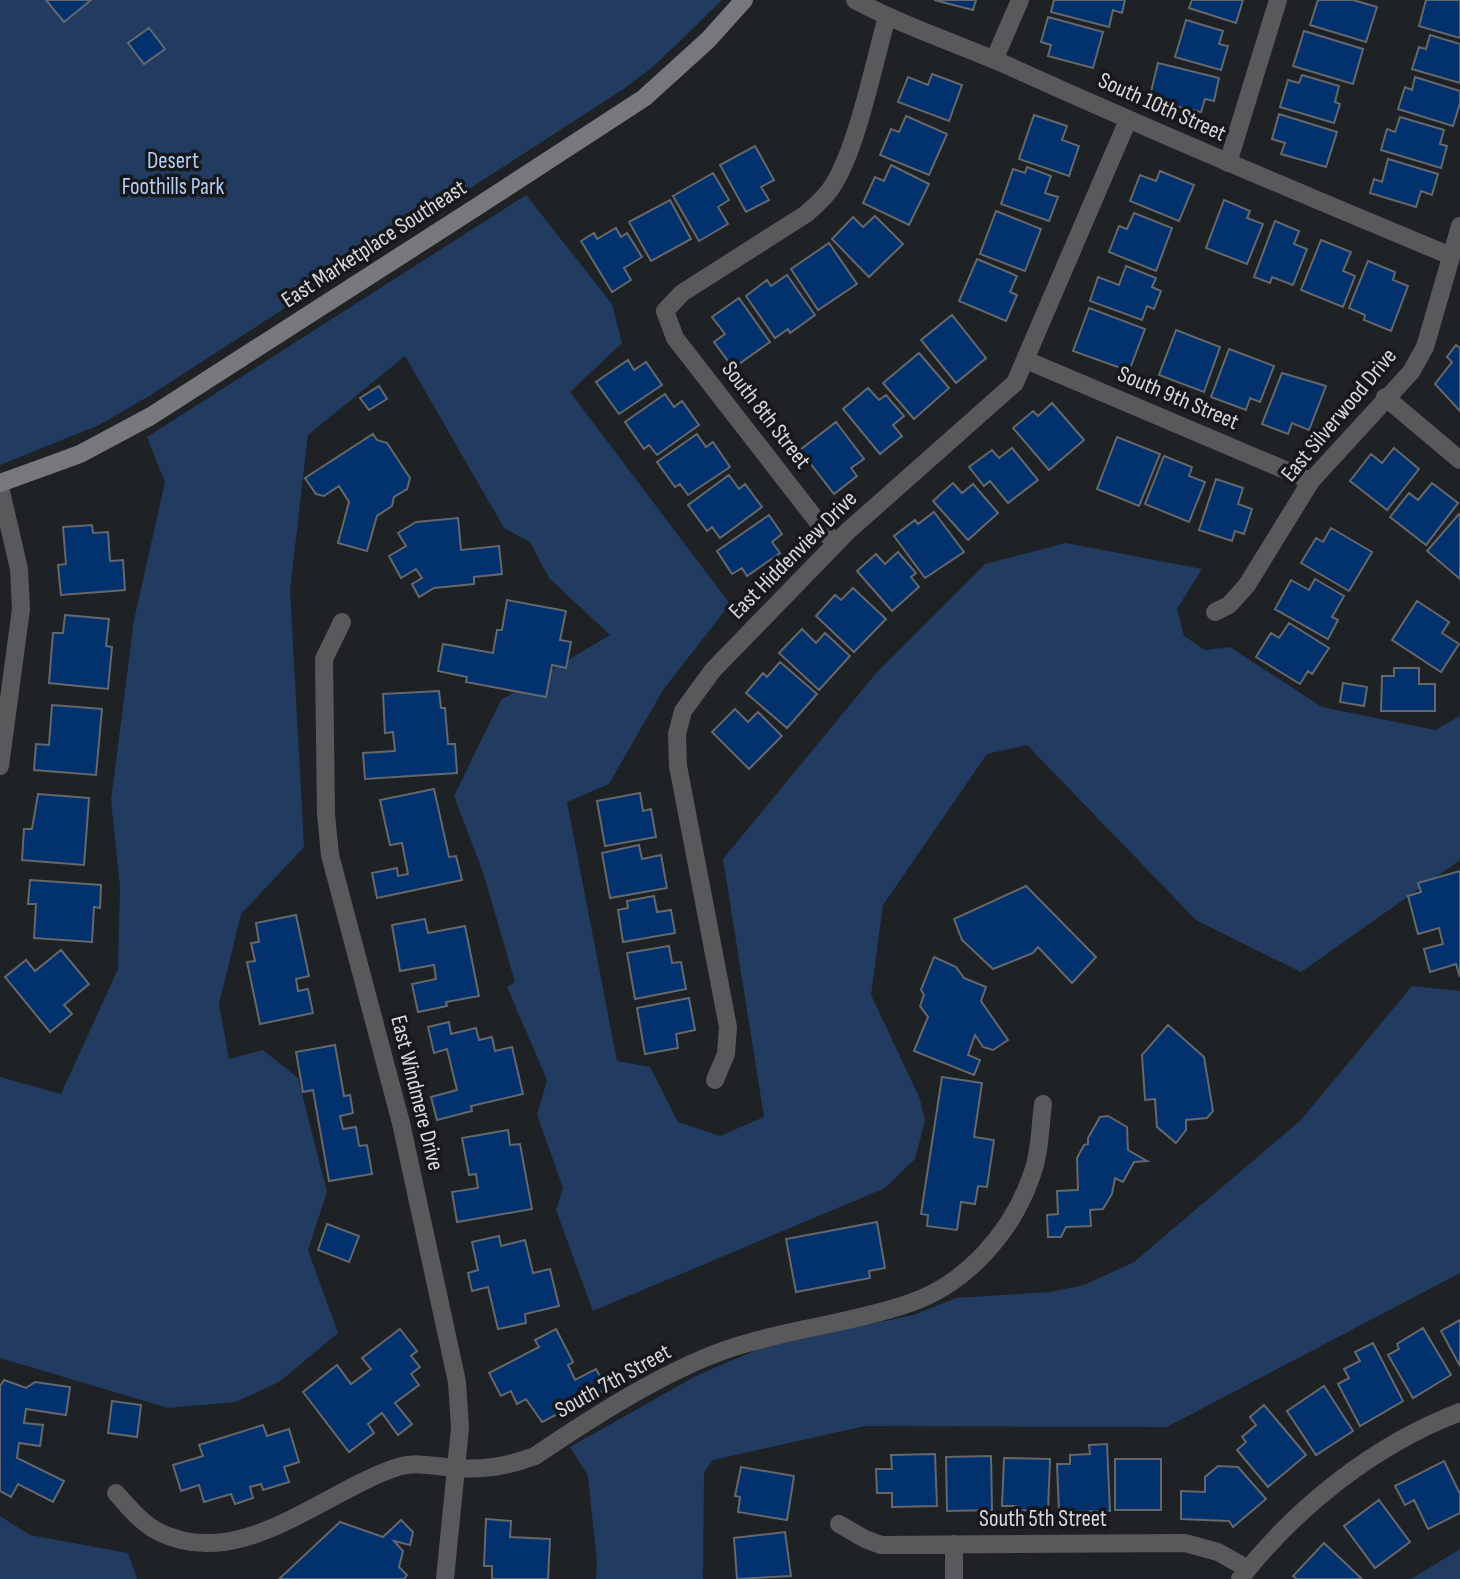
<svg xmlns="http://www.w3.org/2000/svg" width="1460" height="1579" font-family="'Sofia Sans Condensed',sans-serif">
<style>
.green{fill:#213b61}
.building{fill:#01326e;stroke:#64676b;stroke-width:2}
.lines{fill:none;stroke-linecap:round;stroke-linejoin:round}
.street{stroke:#58595b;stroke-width:18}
.secondary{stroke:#76787b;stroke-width:18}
.labels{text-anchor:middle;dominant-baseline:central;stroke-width:7;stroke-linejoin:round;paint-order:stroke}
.street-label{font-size:23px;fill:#d8dadc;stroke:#16181c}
.park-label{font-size:23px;fill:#b4cef2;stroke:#16181c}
</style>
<rect width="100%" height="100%" fill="#1f2225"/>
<!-- green -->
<path class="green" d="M0,0H722L655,65L625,88L149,396L99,425L0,465Z
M526,195L612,304L622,343L570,392L730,604L663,690L609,784L567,802L617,1061L650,1067L678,1122L720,1136L764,1117L723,859L877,672L985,564L1066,543L1202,569L1177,609L1184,636L1205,650L1230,647L1322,707L1435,730L1460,716V860L1301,972L1196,920L1027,745L987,754L883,905L871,995L920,1099L925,1121L915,1159L885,1188L593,1311L556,1210L563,1188L537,1115L547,1080L507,987L515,982L483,872L454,796L501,700L610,635L549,578L530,542L504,528L405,356L308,435L290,589L304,847L241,914L219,1004L229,1059L263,1050L298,1078L327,1192L308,1250L338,1333L279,1382L236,1402L168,1408L0,1358V1077L61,1094L118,969L120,887L111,800L134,620L165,482L147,437Z
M1412,986L1460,991V1273L1167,1427L865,1426L713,1460L704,1472L703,1579H596L597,1562L588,1476L570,1447L696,1376L763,1347L913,1315L956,1298L1050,1292L1084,1285L1134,1262L1301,1120Z
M0,1516L30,1535L128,1553L137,1579H0Z
M1460,1549V1579H1411Z"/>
<!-- building -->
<path class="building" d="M46,0H91L64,22Z
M934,0H976L973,10Z
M1054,0H1125L1122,13L1113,10L1109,27L1051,12Z
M1192,0H1243L1236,23L1189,8Z
M1318,0H1353L1377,7L1366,42L1310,25Z
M1426,0H1460V38L1419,26Z
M1048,17L1103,32L1093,68L1048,56L1051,45L1041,42Z
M1186,20L1223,31L1219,44L1228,46L1221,70L1175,57Z
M149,28L165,49L144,64L128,43Z
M1304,31L1363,49L1353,84L1293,66Z
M1430,35L1460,44V83L1412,69L1419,47L1426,49Z
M1158,63L1219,78L1214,101L1205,99L1201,112L1149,100Z
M932,74L962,85L949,121L898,102L908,77L928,85Z
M1302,75L1339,86L1335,102L1340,104L1334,123L1280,107L1288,80L1299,83Z
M1415,77L1460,91V103L1453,126L1398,109L1405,87L1412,90Z
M1279,114L1337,132L1326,167L1281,154L1285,143L1272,139Z
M1034,115L1067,126L1062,140L1079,146L1069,176L1019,159Z
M906,116L947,134L929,175L880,155L891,129L899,132Z
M1400,117L1444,130L1440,144L1447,146L1441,168L1381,150L1387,129L1395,132Z
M755,146L774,180L761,187L769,200L746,212L720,165Z
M1388,159L1438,174L1432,195L1421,191L1416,207L1370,193L1374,179L1382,182Z
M891,165L929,184L909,225L863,203L875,177L884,181Z
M1027,167L1051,176L1045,193L1058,197L1049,221L1001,204L1013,169L1025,173Z
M1160,171L1194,185L1179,221L1130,201L1140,175L1156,181Z
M713,173L729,200L718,207L728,224L699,241L673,196Z
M670,200L691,239L651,261L629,222Z
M1224,200L1250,211L1247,218L1263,224L1247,264L1206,248Z
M996,211L1041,229L1025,271L980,254Z
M1134,213L1172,228L1156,271L1109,252L1119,226L1127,229Z
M875,216L903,244L869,277L832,239L853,217L863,227Z
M1275,221L1299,231L1294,244L1307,249L1293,285L1272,277L1270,283L1254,277Z
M616,228L621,237L627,233L642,257L624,268L631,280L612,292L581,241L594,233L597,239Z
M1321,240L1351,252L1343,271L1355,276L1343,307L1301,290Z
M829,243L857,284L818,310L791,269Z
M977,259L1017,276L1010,292L1017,295L1006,321L959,301Z
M1368,261L1395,272L1393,280L1408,286L1391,331L1364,320L1365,315L1349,308Z
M1126,266L1156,278L1152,287L1161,291L1154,309L1147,306L1142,320L1090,301L1098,277L1119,285Z
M787,275L815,315L790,333L788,329L775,338L746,296L767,280L771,286Z
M739,298L770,342L733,368L714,342L725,334L712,317Z
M1089,308L1145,329L1129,371L1073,351Z
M952,315L986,358L956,383L921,340Z
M1176,330L1220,347L1204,392L1159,375Z
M1456,345L1460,348V411L1435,384L1452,362L1447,357Z
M1229,349L1274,366L1260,402L1250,398L1246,410L1211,397Z
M919,353L949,388L914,419L883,383Z
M628,360L634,370L646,362L662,385L619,414L596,382Z
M1282,373L1326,386L1309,430L1292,423L1288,434L1262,424Z
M379,386L387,399L369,410L360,398Z
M868,388L879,400L886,395L904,416L893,425L902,436L880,454L843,409Z
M665,394L674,407L682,401L699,425L657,455L649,445L644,449L625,422Z
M1052,403L1084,440L1049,470L1013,428L1033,411L1038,416Z
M836,422L864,459L851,468L857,476L834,494L800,450Z
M373,434L377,440L387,443L410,478L407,489L394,497L392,506L377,516L367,551L338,543L349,502L339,486L324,496L316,494L305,478Z
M697,434L706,447L713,442L730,467L688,495L680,484L675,487L657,462Z
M1117,437L1160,454L1139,506L1097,489Z
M1012,448L1038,480L1008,503L990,481L984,486L969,467L992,450L999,458Z
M1394,448L1419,469L1387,510L1350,481L1371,454L1382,463Z
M1164,456L1192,467L1189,476L1205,482L1189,522L1145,504Z
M729,475L739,489L745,484L762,507L720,538L712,527L707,531L688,505Z
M1216,479L1243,488L1238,504L1252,509L1244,534L1235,531L1232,541L1199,530Z
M953,483L962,493L973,484L998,513L968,540L933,501Z
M1432,483L1458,503L1426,545L1390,517L1409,493L1418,500Z
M934,512L964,552L925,578L894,536L915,520L918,524Z
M1459,514L1460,515V579L1427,551Z
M769,515L782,534L772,542L780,553L747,576L742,568L732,574L717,551Z
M458,518L461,550L499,546L502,574L474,577V584L434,588L419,597L412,584L422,578L416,569L401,578L389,556L406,546L398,533L416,522Z
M92,525L93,533L108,532L110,561L123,560L125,590L61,595L58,565L66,564L63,527Z
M1331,528L1372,552L1349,591L1301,563L1316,538L1323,542Z
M898,552L916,573L911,577L919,587L892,611L857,571L876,554L885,564Z
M1315,579L1344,596L1332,617L1338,620L1328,639L1275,609L1291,580L1309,590Z
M853,588L886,619L854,652L816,616L835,595L841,600Z
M507,600L566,611L560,640L571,642L566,668L552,665L546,697L466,682L467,677L438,671L443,644L493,653L497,630H502Z
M1417,601L1449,622L1442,633L1459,644L1441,672L1392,640Z
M65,615L109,619L106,646L112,647L108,689L49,683L53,633H63Z
M1289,623L1329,648L1312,674L1308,671L1300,684L1256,657L1271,633L1279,638Z
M802,629L816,643L825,633L850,656L819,690L779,653Z
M780,662L817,694L787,728L746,693L763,673L767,677Z
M1394,668H1419V684H1435V711H1381L1382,676H1394Z
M1343,683L1367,687L1364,706L1340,702Z
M439,691L441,708H445L448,744H455L457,773L365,779L363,753L395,751L393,732L385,733L383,694Z
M52,705L102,709L96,775L34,770L36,744L49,745Z
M735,709L748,722L758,712L782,736L749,769L712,732Z
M434,789L449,857L456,856L462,880L377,898L372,873L397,868L398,876L408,874L402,843L390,845L380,800Z
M640,793L643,811L651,809L656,837L605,846L597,801Z
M38,794L89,798L84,865L22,860L24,829H32Z
M639,845L642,859L661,855L667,888L610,898L602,853Z
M1460,871V977L1456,964L1430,972L1424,949L1443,944L1439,928L1418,934L1408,896L1421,892L1418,883Z
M30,880L101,885L100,908L94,907L92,942L34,938L36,904H28Z
M1026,886L1096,957L1072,983L1038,947L1033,953L993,969L962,940L954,919Z
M654,896L657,912L671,910L675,933L623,942L618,910L628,908L627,901Z
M296,915L309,976L296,979L298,991L308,989L313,1013L260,1024L247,962L255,961L251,943L259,942L256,923Z
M425,919L428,933L465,926L479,996L446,1002L447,1006L418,1012L412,984L436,979L434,965L400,971L392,925Z
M669,946L672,963L681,962L686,989L635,999L627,953Z
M61,950L89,984L64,1005L72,1014L50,1032L5,977L26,960L35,971Z
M934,957L956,967L964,978L986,987L981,1001L1008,1040L993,1050L983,1047L975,1035L968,1055L980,1060L974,1075L914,1051L928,1017L920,1006L924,995L921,990Z
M689,998L695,1030L676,1034L678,1048L645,1054L637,1008Z
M449,1022L451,1034L476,1028L479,1040L492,1037L495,1051L512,1047L523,1094L471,1106L472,1111L437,1120L431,1097L457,1090L447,1049L434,1053L428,1027Z
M1168,1025L1204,1057L1213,1111L1207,1118L1186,1120V1130L1176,1143L1157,1127L1155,1099L1145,1100L1142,1055Z
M335,1045L344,1096L350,1095L353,1113L340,1116L343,1129L356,1127L359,1146L367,1145L372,1174L329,1181L313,1090L303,1092L296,1052Z
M942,1077L982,1083L974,1137L994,1140L987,1187L978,1186L975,1204L961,1202L957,1230L927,1226L928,1215L921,1214Z
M1108,1116L1127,1127L1128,1150L1147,1161L1134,1162L1123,1182L1115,1178L1112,1194L1103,1209L1090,1210L1091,1226L1066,1227L1061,1237H1048L1047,1215L1058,1214L1057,1191L1078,1190L1077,1158L1084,1145L1088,1144V1138L1100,1117Z
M508,1130L510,1145L520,1144L532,1209L457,1222L452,1192L478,1188L476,1174L469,1175L462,1138Z
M877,1222L885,1268L869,1271L870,1278L796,1292L786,1239Z
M327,1224L359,1236L349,1262L318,1250Z
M499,1236L501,1246L525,1240L533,1273L550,1269L559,1306L525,1314L526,1323L498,1329L488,1287L472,1291L468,1273L478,1270L472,1242Z
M1460,1320V1366L1441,1331Z
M1423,1328L1451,1375L1413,1398L1388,1355L1399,1349L1397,1344Z
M400,1329L417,1351L411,1356L420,1367L411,1374L419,1385L395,1403L412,1424L398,1435L382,1413L368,1424L374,1433L349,1452L303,1392L337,1365L351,1384L371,1369L362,1358Z
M556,1329L573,1362L568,1365L575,1380L596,1369L607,1389L542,1422L526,1399L517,1404L511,1391L501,1396L489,1373L539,1347L535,1340Z
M1373,1343L1403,1401L1360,1426L1338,1384L1349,1378L1344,1369L1360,1361L1355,1352Z
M4,1380L26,1388L35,1382L70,1387L66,1415L26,1409L24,1423L43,1425L40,1446L19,1443L17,1458L64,1481L53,1502L18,1484L11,1497L0,1491V1386Z
M1324,1386L1353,1431L1316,1455L1287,1411Z
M112,1401L141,1405L137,1437L108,1433Z
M1264,1405L1306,1455L1268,1487L1237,1450L1246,1442L1242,1437L1256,1425L1250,1417Z
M263,1425L267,1436L289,1429L299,1462L284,1467L289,1482L263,1490L261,1484L250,1487L253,1498L235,1504L231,1494L204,1502L199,1485L181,1491L173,1465L203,1456L199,1445Z
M1107,1444L1110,1511L1059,1512L1057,1464H1070V1455L1090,1454L1089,1445Z
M935,1454L937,1506L892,1507V1493H877L876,1469H892L891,1455Z
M991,1456L992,1510L947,1511L946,1457Z
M1004,1458L1050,1459L1048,1511L1017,1510L1018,1506H1002Z
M1115,1459H1161V1510H1115Z
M1444,1461L1460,1494V1513L1428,1529L1414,1500L1405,1505L1395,1486Z
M1218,1466L1238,1467L1266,1499L1233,1527L1229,1521L1181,1519V1491L1205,1492V1477Z
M741,1467L794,1476L787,1520L738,1512L740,1497L735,1496Z
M1379,1500L1410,1542L1375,1568L1344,1526Z
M486,1519L511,1521L510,1537L550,1539L548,1579H492V1566H484Z
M401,1520L413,1532L410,1545L394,1541L403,1551L399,1567L407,1575L404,1579H279L340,1522L383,1537Z
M785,1532L791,1576L737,1579L734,1538Z
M1324,1543L1362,1579H1297L1293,1576Z"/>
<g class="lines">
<!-- street -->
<path class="street" d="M855,0C905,27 959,44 1011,67C1157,133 1304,195 1451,256
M994,60L1020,0
M1228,163L1278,0
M1026,360L1311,481
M1385,397L1460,460
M0,487L19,569L21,609L0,766
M835,544L675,338L665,311L682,293L806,214C817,204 828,195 835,182C858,143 874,63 887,17
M1215,612L1229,605L1247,585L1311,481L1411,372L1425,347L1460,226
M342,622L324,659L326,814L330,855L401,1123L457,1382L460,1428L445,1579
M715,1080L726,1054L728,1027L678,766L677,734L683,711L713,670L848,531L1015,383L1128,120
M116,1493C129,1507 141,1523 159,1532C241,1573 325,1490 398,1467C418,1461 437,1467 457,1468C485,1470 508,1466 535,1456C591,1418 661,1373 725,1350C785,1329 850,1324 910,1303C966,1284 1012,1232 1031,1177C1040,1154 1040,1128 1043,1104
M839,1524L865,1539L881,1545L1185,1543L1218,1552L1248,1569
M954,1544V1579
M1240,1579C1296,1507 1374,1445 1460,1412"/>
<!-- secondary -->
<path class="secondary" d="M0,483L80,454L151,416L478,206L644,98L708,40L744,0"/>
</g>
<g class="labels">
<!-- street labels -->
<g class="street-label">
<text transform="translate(1162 107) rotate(24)">South 10th Street</text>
<text transform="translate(374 244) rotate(-33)">East Marketplace Southeast</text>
<text transform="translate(1178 398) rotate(23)">South 9th Street</text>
<text transform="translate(766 415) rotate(52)">South 8th Street</text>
<text transform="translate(1339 415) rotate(-50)">East Silverwood Drive</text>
<text transform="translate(793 555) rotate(-45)">East Hiddenview Drive</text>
<text transform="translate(417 1093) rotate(76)">East Windmere Drive</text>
<text transform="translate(613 1381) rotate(-29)">South 7th Street</text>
<text x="1043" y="1519">South 5th Street</text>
</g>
<!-- park labels -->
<g class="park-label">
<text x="173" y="161">Desert<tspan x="173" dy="26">Foothills Park</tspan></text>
</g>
</g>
</svg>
